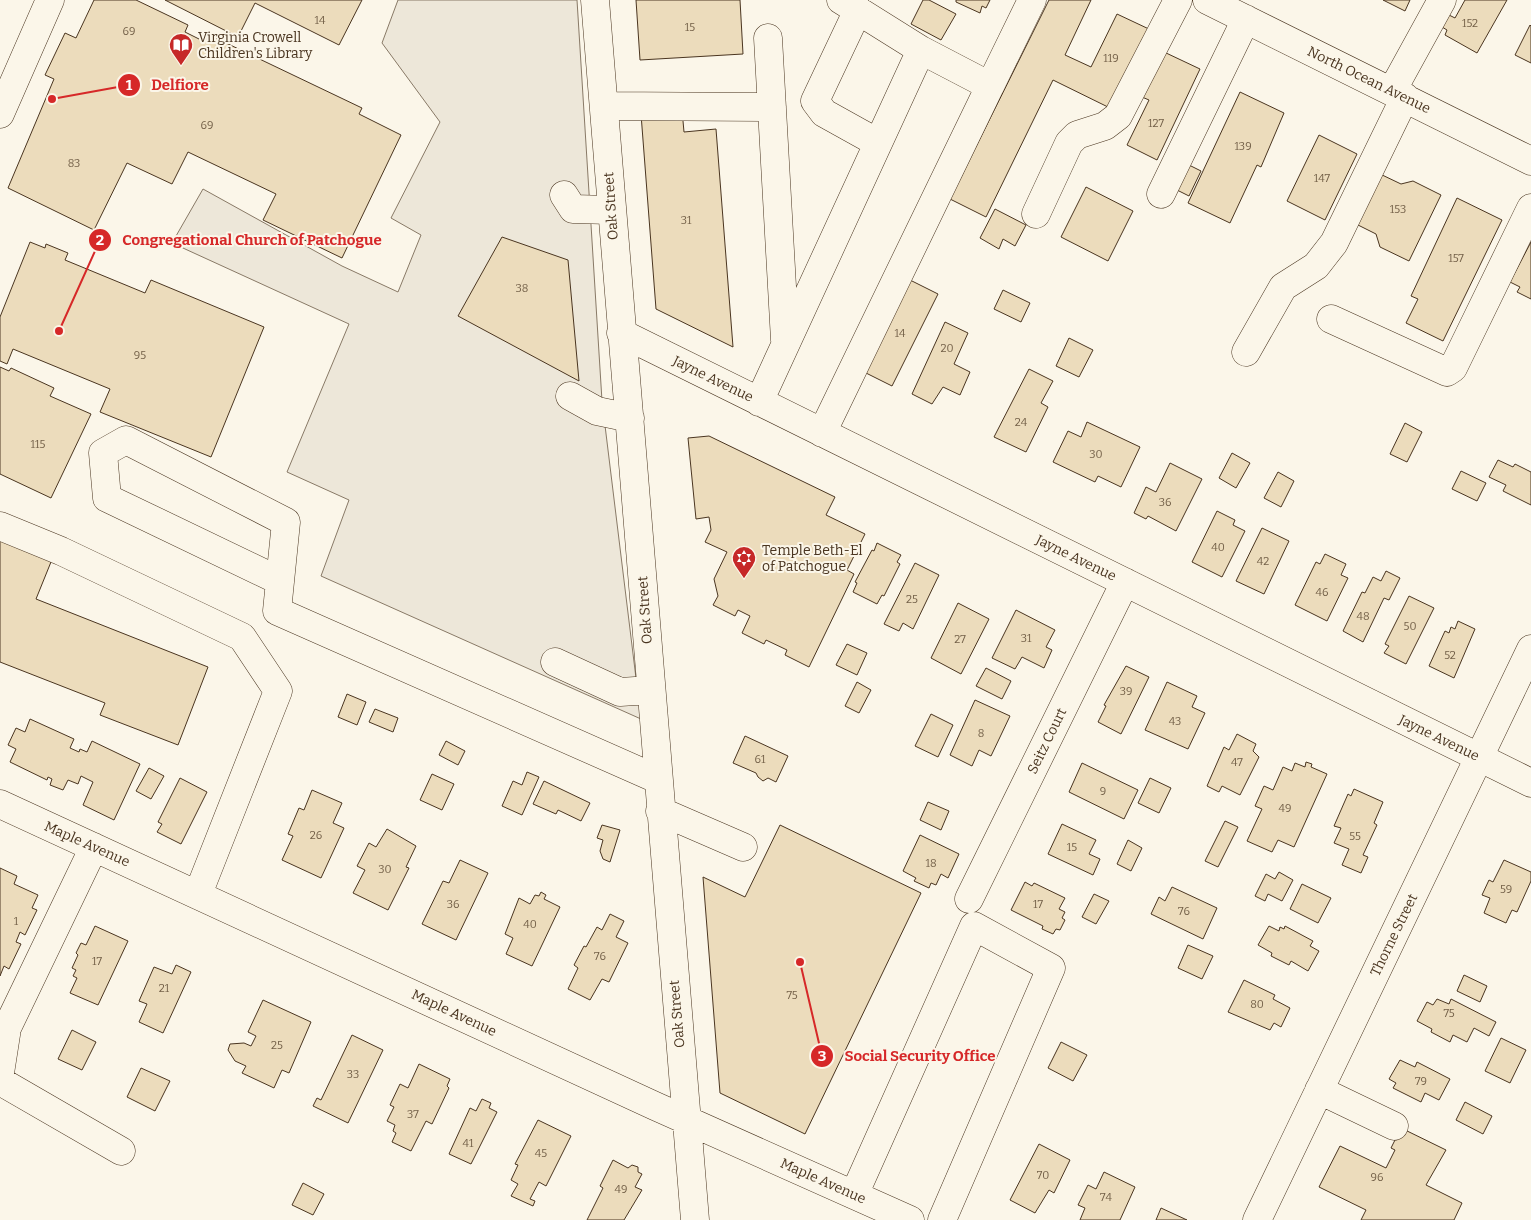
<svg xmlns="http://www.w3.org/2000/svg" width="1531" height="1220" font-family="Bitter,serif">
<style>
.parking{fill:#ede7d9;stroke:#887966}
.building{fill:#ecdcbc;stroke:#4a3520}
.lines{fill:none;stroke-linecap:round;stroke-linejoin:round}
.minor-casing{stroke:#4a3520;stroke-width:29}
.major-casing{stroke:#4a3520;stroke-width:29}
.minor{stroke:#fbf6e9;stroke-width:28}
.major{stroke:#fbf6e9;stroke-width:28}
.labels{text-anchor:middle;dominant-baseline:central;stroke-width:4;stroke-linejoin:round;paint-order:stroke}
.number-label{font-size:11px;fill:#725f47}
.poi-label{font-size:14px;fill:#4a3520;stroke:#fbf6e9;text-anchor:start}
.street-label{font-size:14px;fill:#4a3520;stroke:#fbf6e9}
.leader{fill:none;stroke:#d62828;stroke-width:2}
.callout-dot{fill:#d62828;stroke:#fbf6e9;stroke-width:2}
.mark-label{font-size:15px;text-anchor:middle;font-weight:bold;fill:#fff}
.callout-label{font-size:15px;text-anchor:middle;font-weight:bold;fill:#d62828;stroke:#fbf6e9;stroke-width:4;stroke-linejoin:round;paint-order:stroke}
</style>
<rect width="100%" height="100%" fill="#fbf6e9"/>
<!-- parking -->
<path class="parking" d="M398,0H577L602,401L641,719L321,576L349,500L287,472L349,324L172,243L203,189L342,266L398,292L421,235L391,218L440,122L382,43Z"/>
<!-- building -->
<path class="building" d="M94,0H136L188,25L185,32L199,39L203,32L362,108L359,114L401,135L342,258L263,220L276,194L188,152L172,184L127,163L94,230L8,188L54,79L45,75L65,33L76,38Z
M165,0H362L339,45L255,3L238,37Z
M636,0H740L743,54L640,60Z
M923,0H929L956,14L941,40L911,24Z
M956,0H990L986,8L982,6L980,13L956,2Z
M1049,0H1091L1065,55L1091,67L1117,14L1151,30L1112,109L1053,80L986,217L950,199Z
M1383,0H1410L1405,11Z
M1465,0H1507L1477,53L1445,35L1447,30L1442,27L1449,15L1455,18Z
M1530,25L1531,26V63L1515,55Z
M1164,52L1200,69L1157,160L1127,145L1149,100L1142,97Z
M1240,92L1284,113L1261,167L1257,165L1230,223L1188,203Z
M682,110L684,132L716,129L733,347L656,309L641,114Z
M1319,135L1357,154L1325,220L1287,201Z
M1187,164L1201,171L1189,196L1175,189Z
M1378,173L1401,184L1413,181L1441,195L1409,261L1380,247L1376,234L1354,223Z
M1086,187L1133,211L1108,261L1061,237Z
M1457,198L1502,220L1443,341L1406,323L1418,299L1411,296Z
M995,209L1026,225L1015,246L1003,239L999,249L980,238Z
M502,237L568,260L579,381L458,316Z
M30,242L45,248L46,244L68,253L65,260L145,293L151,280L264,327L211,457L100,412L110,389L13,349L7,364L0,361V317Z
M1531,242V299L1517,292L1520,287L1510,282Z
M908,279L938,294L892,386L862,371Z
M1003,290L1030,303L1021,322L994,309Z
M945,322L968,333L954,364L970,372L960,395L943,387L932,404L912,394Z
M1069,338L1093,350L1079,377L1056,366Z
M0,367L9,371L11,368L54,388L50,396L91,414L51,498L0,474Z
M1029,369L1053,381L1041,403L1048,407L1026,452L994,437Z
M1087,422L1140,447L1121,487L1098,476L1095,482L1053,462L1068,431L1081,437Z
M1405,423L1422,432L1407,462L1390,454Z
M709,436L835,497L826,515L865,534L847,570L854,574L809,667L785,655L787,650L766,640L764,644L742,633L750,616L738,610L735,616L713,605L718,596L714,579L727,552L705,542L711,530L709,517L696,519L688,438Z
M1232,453L1250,463L1236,488L1219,478Z
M1498,460L1513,467L1515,464L1531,472V505L1503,491L1506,485L1489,477Z
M1170,463L1202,479L1176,531L1148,516L1146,519L1134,513L1146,487L1156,492Z
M1461,471L1486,483L1477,501L1452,489Z
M1278,472L1294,481L1281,507L1264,498Z
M1217,511L1235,520L1233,525L1245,531L1222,577L1192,562Z
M1262,528L1289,541L1264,594L1236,581Z
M0,537L53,557L36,599L208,667L178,745L100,715L105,703L0,662Z
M877,543L901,555L897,562L900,564L884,596L882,595L877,604L853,592L857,583L855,582L872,550L874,551Z
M1325,554L1346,564L1341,575L1348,578L1327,621L1295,605L1316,562L1320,564Z
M915,563L939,575L913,629L903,623L899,631L884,624Z
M1386,571L1400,578L1389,600L1384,598L1363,642L1343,631L1362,592L1365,593L1373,577L1381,581Z
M1409,596L1434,608L1406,664L1384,653L1389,646L1385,644Z
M958,603L989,619L961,674L931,658Z
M1016,610L1055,630L1046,647L1052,650L1044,668L1022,657L1015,669L992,658Z
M1458,621L1475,629L1454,678L1429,666L1445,631L1449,633L1451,627L1455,629Z
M847,644L867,653L857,675L836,665Z
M1126,666L1149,677L1121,734L1098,722L1106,706L1104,705Z
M986,668L1011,681L1002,699L976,686Z
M857,682L871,690L859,713L845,706Z
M1167,682L1197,696L1192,707L1205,713L1188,749L1145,730Z
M347,694L366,702L357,725L338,717Z
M975,700L1010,716L991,756L979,750L972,766L950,755Z
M375,709L398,718L393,732L369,722Z
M931,714L953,725L938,757L915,746Z
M30,719L74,739L70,748L79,752L80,749L87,752L92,741L140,764L114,820L83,805L93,782L81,776L78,784L68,780L63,790L50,785L52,779L48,777L47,780L10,762L16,749L8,745L16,728L25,732Z
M1237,734L1256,744L1253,751L1259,757L1240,795L1222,786L1219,792L1207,786L1224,747L1229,750Z
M745,736L788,756L776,782L768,778L763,781L758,777L756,773L733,763Z
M446,741L465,751L458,765L439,755Z
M1306,762L1312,764L1311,767L1327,774L1294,847L1278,840L1272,852L1247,841L1262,809L1255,806L1264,786L1273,790L1283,767L1292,771L1295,763L1305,767Z
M1082,763L1138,790L1124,819L1069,792Z
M149,768L164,776L151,799L136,791Z
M527,772L539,777L522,815L502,806L513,781L522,785Z
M432,774L454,784L442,810L420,800Z
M180,778L207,792L181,844L157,832L162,824L158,822Z
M1150,778L1171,788L1159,813L1138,803Z
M544,781L590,803L581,821L558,810L556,814L533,804Z
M1354,789L1383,802L1374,823L1377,825L1363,855L1368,857L1361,873L1342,865L1349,849L1334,843L1341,828L1334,826L1348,794L1351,796Z
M312,790L342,803L333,823L344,828L321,878L282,860L293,836L288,834L299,808L304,810Z
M928,802L949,811L941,830L920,820Z
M1225,821L1238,827L1218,867L1205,861Z
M1062,824L1096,840L1089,854L1100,859L1093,875L1048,854Z
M602,825L620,830L610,862L603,859L600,851L603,840L597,838Z
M780,825L921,893L805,1134L720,1093L703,877L745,897Z
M387,829L416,846L406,867L409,868L388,910L353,893L365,870L357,866L369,843L376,847Z
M920,835L959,854L948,878L941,874L936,885L931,883L929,888L914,881L916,878L903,871Z
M1128,840L1142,848L1131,871L1117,864Z
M460,860L488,873L456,940L422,924L443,881L449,883Z
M1504,860L1531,872V881L1517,912L1512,910L1506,923L1484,913L1490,898L1482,895L1489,880L1493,882Z
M0,868L17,876L14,884L38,895L32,908L37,910L25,935L20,932L16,942L21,944L9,969L4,966L0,976Z
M1279,872L1293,880L1282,901L1268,894L1265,901L1255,896L1266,874L1275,879Z
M1025,882L1032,886L1034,883L1065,898L1059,909L1065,912L1062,918L1065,920L1060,930L1056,929L1053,934L1042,929L1043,926L1011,910Z
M1302,884L1331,898L1318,923L1290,909Z
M1172,887L1217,908L1203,939L1151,914L1159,897L1165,901Z
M541,892L546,895L544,899L560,907L532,966L506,954L513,938L505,934L519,898L530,904L535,895L539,896Z
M1094,894L1109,901L1096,924L1082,917Z
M610,914L624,921L616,937L628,943L609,982L602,979L590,1000L568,989L578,968L574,965L584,946L586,947L597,927L602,930Z
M95,926L128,941L98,1005L70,993L77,978L73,976L76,970L72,968L78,955L76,953L81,943L86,945Z
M1269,926L1279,931L1280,927L1284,929L1285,926L1313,941L1310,946L1319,951L1308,971L1291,961L1289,965L1271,956L1272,953L1258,945Z
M1188,945L1213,956L1202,979L1178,968Z
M176,965L191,972L163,1033L139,1022L147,1004L139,1001L154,967L172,974Z
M1464,975L1487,986L1480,1002L1457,991Z
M1244,980L1275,995L1273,999L1290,1008L1281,1027L1274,1023L1270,1030L1228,1012Z
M1437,999L1449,1004L1451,999L1496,1022L1489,1036L1474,1028L1467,1042L1453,1035L1450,1042L1431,1032L1432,1029L1417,1021L1427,1002L1433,1005Z
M263,1000L311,1022L289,1073L282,1070L274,1088L242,1073L246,1066L235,1061L228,1050L230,1044L244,1043L251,1046L256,1036L248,1032Z
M72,1030L96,1042L82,1070L58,1059Z
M352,1035L383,1050L348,1123L313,1106L317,1098L321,1100Z
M1501,1038L1526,1050L1510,1083L1485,1071Z
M1061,1042L1087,1055L1073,1081L1048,1068Z
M1400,1060L1415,1067L1417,1062L1450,1079L1439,1100L1425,1093L1421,1102L1393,1088L1396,1083L1389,1079Z
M419,1064L450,1079L447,1086L449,1088L432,1124L426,1121L411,1151L392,1142L396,1133L393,1131L395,1125L387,1121L394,1107L390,1105L400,1084L408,1088Z
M141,1068L170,1081L155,1111L127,1097Z
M482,1099L491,1103L489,1108L497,1112L471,1164L449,1154L470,1108L476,1111Z
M1465,1102L1492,1116L1483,1134L1456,1120Z
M538,1120L571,1136L546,1186L539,1182L530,1199L535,1201L533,1206L511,1196L518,1184L511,1180L518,1165L515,1164Z
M1401,1128L1446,1150L1426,1185L1462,1203L1454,1220H1361L1366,1210L1319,1187L1340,1146L1386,1168L1395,1150L1391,1148Z
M1039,1144L1070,1160L1054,1193L1049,1190L1035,1213L1010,1200Z
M613,1160L628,1168L632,1165L638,1167V1172L642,1174L635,1187L642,1190L624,1220H587L603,1188L600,1186Z
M1104,1172L1135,1187L1120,1220H1080L1085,1208L1078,1205L1088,1185L1096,1189Z
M303,1183L324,1194L313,1215L292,1205Z
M1161,1208L1187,1220H1156Z"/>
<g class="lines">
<!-- minor casing -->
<g class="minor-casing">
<path id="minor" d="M595,0L695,1220
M841,0L921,50
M1207,0L1531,161
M858,10L815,101L824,113L878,143
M768,38L785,340
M1392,91L1442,0
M604,106L772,107
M1161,194L1246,19
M564,195L573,209L611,210
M1036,214L1069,143L1077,135L1105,126L1118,116L1178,0
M1331,319L1447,372L1453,368L1531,208
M621,333L1531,783
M1246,352L1283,287L1316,266L1334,243L1405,97
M570,396L597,411L630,418
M759,402L921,50L990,86L1032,0
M822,433L990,86
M0,526L61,551L242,637L278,691L198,894
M280,581L107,498L103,453L126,440L286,522L277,611L657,779
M555,662L620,692L651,690
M0,804L655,1106L910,1220
M660,811L743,847
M969,899L1125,582
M0,1029L7,1028L94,847
M0,1073L7,1028
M0,1081L121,1151
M1319,1090L1394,1126
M854,1195L974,926L1051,968L942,1220
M1257,1220L1531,649"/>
</g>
<!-- major casing -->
<g class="major-casing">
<path id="major" d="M0,114L50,0"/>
</g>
<!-- minor -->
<use href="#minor" class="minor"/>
<!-- major -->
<use href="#major" class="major"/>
</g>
<!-- icons -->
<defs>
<g id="library-pin" transform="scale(1.25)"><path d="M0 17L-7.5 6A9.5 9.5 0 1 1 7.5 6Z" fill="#c62828" stroke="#fbf6e9"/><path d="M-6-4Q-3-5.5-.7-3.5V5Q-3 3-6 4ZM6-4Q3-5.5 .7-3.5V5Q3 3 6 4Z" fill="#fff"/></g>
<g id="synagogue-pin" transform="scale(1.25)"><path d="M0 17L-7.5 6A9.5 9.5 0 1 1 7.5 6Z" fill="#c62828" stroke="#fbf6e9"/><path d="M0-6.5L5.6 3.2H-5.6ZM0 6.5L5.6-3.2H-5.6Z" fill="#fff"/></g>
</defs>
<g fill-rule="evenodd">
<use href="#library-pin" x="181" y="45"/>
<use href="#synagogue-pin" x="744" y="558"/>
</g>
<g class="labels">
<!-- number labels -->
<g class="number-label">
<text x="320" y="20">14</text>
<text x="1470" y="23">152</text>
<text x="690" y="27">15</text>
<text x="129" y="31">69</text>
<text x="1111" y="58">119</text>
<text x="1156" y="123">127</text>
<text x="207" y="125">69</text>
<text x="1243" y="146">139</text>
<text x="74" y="163">83</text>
<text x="1322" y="178">147</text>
<text x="1398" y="209">153</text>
<text x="686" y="220">31</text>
<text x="1456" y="258">157</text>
<text x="522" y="288">38</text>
<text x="900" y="333">14</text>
<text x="947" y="348">20</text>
<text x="140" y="355">95</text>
<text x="1021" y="422">24</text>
<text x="38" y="444">115</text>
<text x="1096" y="454">30</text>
<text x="1165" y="502">36</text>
<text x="1218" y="547">40</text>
<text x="1263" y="561">42</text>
<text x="1322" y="592">46</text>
<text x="912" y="599">25</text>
<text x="1363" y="616">48</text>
<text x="1410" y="626">50</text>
<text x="1026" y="638">31</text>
<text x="960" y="639">27</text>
<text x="1450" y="655">52</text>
<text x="1126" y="691">39</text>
<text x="1175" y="721">43</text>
<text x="981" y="733">8</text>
<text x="760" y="759">61</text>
<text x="1237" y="762">47</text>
<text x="1103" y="791">9</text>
<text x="1285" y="808">49</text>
<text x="316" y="835">26</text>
<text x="1355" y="836">55</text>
<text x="1072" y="847">15</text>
<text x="931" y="863">18</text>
<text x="385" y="869">30</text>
<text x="1506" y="889">59</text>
<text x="453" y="904">36</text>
<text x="1038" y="904">17</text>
<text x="1184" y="911">76</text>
<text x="16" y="921">1</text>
<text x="530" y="924">40</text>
<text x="600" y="956">76</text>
<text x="97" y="961">17</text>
<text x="164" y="988">21</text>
<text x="792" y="995">75</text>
<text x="1257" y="1004">80</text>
<text x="1449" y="1013">75</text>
<text x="277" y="1045">25</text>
<text x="353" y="1074">33</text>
<text x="1421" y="1081">79</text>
<text x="413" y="1114">37</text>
<text x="468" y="1143">41</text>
<text x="541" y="1153">45</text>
<text x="1043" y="1175">70</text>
<text x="1377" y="1177">96</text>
<text x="621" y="1189">49</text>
<text x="1106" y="1197">74</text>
</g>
<!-- poi labels -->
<g class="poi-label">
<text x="198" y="37">Virginia Crowell<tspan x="198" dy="16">Children's Library</tspan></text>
<text x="762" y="550">Temple Beth-El<tspan x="762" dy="16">of Patchogue</tspan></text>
</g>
<!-- street labels -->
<g class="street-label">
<text transform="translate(1369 80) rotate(26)">North Ocean Avenue</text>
<text transform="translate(611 206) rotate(-94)">Oak Street</text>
<text transform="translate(713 379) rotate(26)">Jayne Avenue</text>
<text transform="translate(1076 558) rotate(26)">Jayne Avenue</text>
<text transform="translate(645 610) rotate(-94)">Oak Street</text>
<text transform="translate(1439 738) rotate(26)">Jayne Avenue</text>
<text transform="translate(1047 741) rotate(-64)">Seitz Court</text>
<text transform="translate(87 844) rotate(24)">Maple Avenue</text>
<text transform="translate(1394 935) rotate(-64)">Thorne Street</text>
<text transform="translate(454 1013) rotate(25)">Maple Avenue</text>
<text transform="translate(677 1014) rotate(-95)">Oak Street</text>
<text transform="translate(823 1181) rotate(24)">Maple Avenue</text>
</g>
</g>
<!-- callouts -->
<path class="leader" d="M52 99L129 85M59 331L100 240M800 962L822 1056"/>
<g class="callout-dot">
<circle cx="52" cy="99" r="5"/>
<circle cx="59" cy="331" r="5"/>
<circle cx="800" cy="962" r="5"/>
<circle cx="129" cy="85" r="12"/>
<circle cx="100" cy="240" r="12"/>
<circle cx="822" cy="1056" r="12"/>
</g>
<g class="mark-label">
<text x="129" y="90">1</text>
<text x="100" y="245">2</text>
<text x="822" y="1061">3</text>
</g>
<g class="callout-label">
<text x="180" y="90">Delfiore</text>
<text x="252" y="245">Congregational Church of Patchogue</text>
<text x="920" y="1061">Social Security Office</text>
</g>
</svg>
